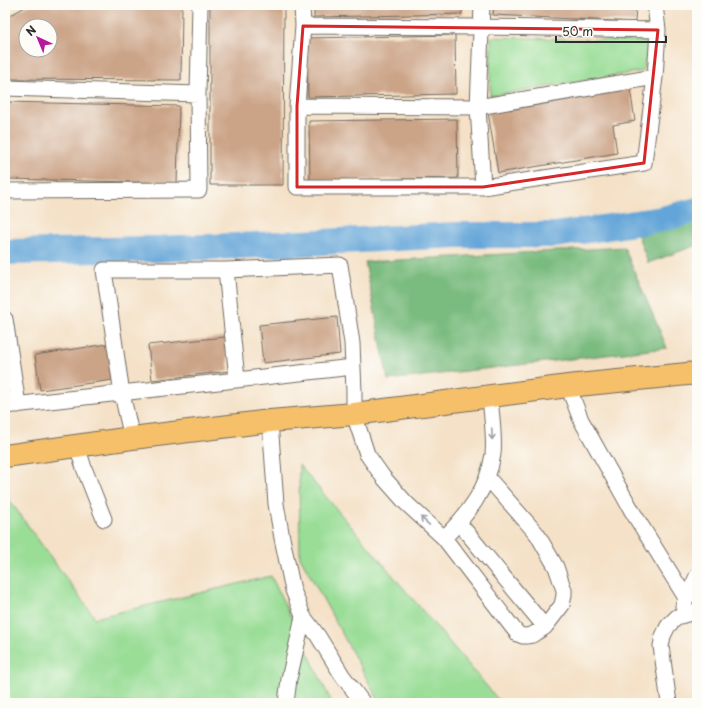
<svg xmlns="http://www.w3.org/2000/svg" width="702" height="708" font-family="'Playpen Sans',sans-serif">
<style>
.green{fill:#99dd96;stroke:#628460}
.forest{fill:#7abc7f;stroke:#527455}
.lines{fill:none;stroke-linecap:round;stroke-linejoin:round}
.river{stroke:#64a5d8;stroke-width:26}
.building{fill:#cba386;fill-rule:evenodd}
.minor-casing{stroke:#716b62;stroke-width:17}
.highway-casing{stroke:#716b62;stroke-width:24}
.minor{stroke:#fff;stroke-width:15}
.highway{stroke:#f6c06b;stroke-width:22}
.oneway{stroke:#a0a0a0}
.marked{fill:none;stroke:#d62828;stroke-width:3;stroke-linejoin:round}
</style>
<rect width="100%" height="100%" fill="#fdfcf7"/>
<filter id="ink" filterUnits="userSpaceOnUse"><feTurbulence type="fractalNoise" baseFrequency=".025" numOctaves="2"/><feDisplacementMap in="SourceGraphic" scale="8" xChannelSelector="R" yChannelSelector="G"/><feConvolveMatrix kernelMatrix="1 2 1 2 8 2 1 2 1" color-interpolation-filters="sRGB"/></filter>
<filter id="wash" filterUnits="userSpaceOnUse"><feTurbulence type="fractalNoise" baseFrequency=".012" numOctaves="4" result="noise"/><feDisplacementMap in="SourceGraphic" scale="16" xChannelSelector="R" yChannelSelector="G"/><feGaussianBlur stdDeviation="0.9" result="paint"/><feColorMatrix in="noise" values="0 0 0 0 0 0 0 0 0 0 0 0 0 0 0 0 0 1.4 0 .05"/><feComposite in="paint" operator="in"/></filter>
<g filter="url(#wash)">
<rect width="100%" height="100%" fill="#f4e1c7"/>
<!-- green -->
<path class="green" d="M491,37L649,41L643,71L490,96Z
M299,465L501,703H380L300,557Z
M5,494L95,618L271,576L332,703H5Z"/>
<!-- forest -->
<path class="forest" d="M697,217V245L648,263L637,233Z
M624,247L667,348L388,380L365,262Z"/>
<g class="lines">
<!-- river -->
<path class="river" d="M5,252L155,249L284,244L456,235H555L662,219L697,210"/>
</g>
<g id="blocks">
<!-- building -->
<path class="building" d="M29,5H182L181,80L5,79V18ZM26,26H50V50H26Z
M210,5H284L283,185H210Z
M314,5H462V14L314,17Z
M494,5H636L635,22L493,15Z
M455,35L456,94L308,97L307,38Z
M630,88L635,121L613,125L617,153L498,173L488,112Z
M5,102L179,106L177,183L5,179Z
M457,119L458,178L310,181L309,121Z
M337,317L340,354L263,363L259,325Z
M225,337L229,371L152,380L148,345Z
M108,344L113,380L40,390L35,355Z"/>
</g>
</g>
<g filter="url(#ink)">
<use href="#blocks" fill-opacity="0" stroke="#716b62" stroke-width="1"/>
<g class="lines">
<!-- minor casing -->
<g class="minor-casing">
<path id="minor" d="M302,5L303,26L297,106V187H483L644,163L655,77L658,30L655,5
M482,5L478,107L483,187
M303,26L481,27L658,30
M5,88L198,94
M297,106L478,107L655,77
M5,191L199,190L198,94L200,5
M226,270L237,379
M5,319L18,405
M568,386L581,420L632,511L686,598
M5,406L353,367
M270,421L276,504L282,538L293,590L303,616L318,636L342,675L363,703
M132,438L122,394L104,270H226L340,265L352,343L354,392V414L367,454L383,477L406,503L444,538C468,514 488,489 493,454C495,437 491,413 490,396
M77,446L84,468L104,519
M459,523L545,627
M444,538L513,628L518,634L523,636H526L532,635L545,627L562,605L564,595V590L556,567L537,534L488,478
M683,606L697,576
M286,703L289,679L300,631L303,616
M669,703L661,646L663,636L668,626L677,617L697,611"/>
</g>
<!-- highway casing -->
<g class="highway-casing">
<path id="highway" d="M5,456L132,438L270,421L354,414L568,386L697,373"/>
</g>
<!-- minor -->
<use href="#minor" class="minor"/>
<!-- highway -->
<use href="#highway" class="highway"/>
</g>
<!-- one-way arrows -->
<defs><path id="oneway-shaft" d="M-6 0H5M1.5-3L5.5 0L1.5 3" fill="none" stroke-width="1.6" stroke-linecap="round" stroke-linejoin="round"/></defs>
<g class="oneway">
<use href="#oneway-shaft" transform="translate(492 434) rotate(88)"/>
<use href="#oneway-shaft" transform="translate(425 521) rotate(-137)"/>
</g>
</g>
<!-- marked area -->
<path class="marked" d="M303,26L658,30L644,163L483,187H297V106Z"/>
<!-- margin -->
<rect width="702" height="708" fill="none" stroke="#fdfcf7" stroke-width="20"/>
<!-- north arrow -->
<g transform="translate(38 38) rotate(316)"><circle r="19" fill="#fdfcf7" stroke="#a9a8a5"/>
<path d="M0-3L7 15L0 10L-7 15Z" fill="#b5179e"/>
<text y="-6" font-size="11" font-weight="bold" text-anchor="middle" fill="#2b2b2b">N</text>
</g>
<!-- scale -->
<path d="M556 36v6h110v-6" fill="none" stroke="#2b2b2b" stroke-width="2"/>
<text x="562" y="36" font-size="12" fill="#2b2b2b" stroke="#fdfcf7" stroke-width="3" paint-order="stroke">50 m</text>
</svg>
